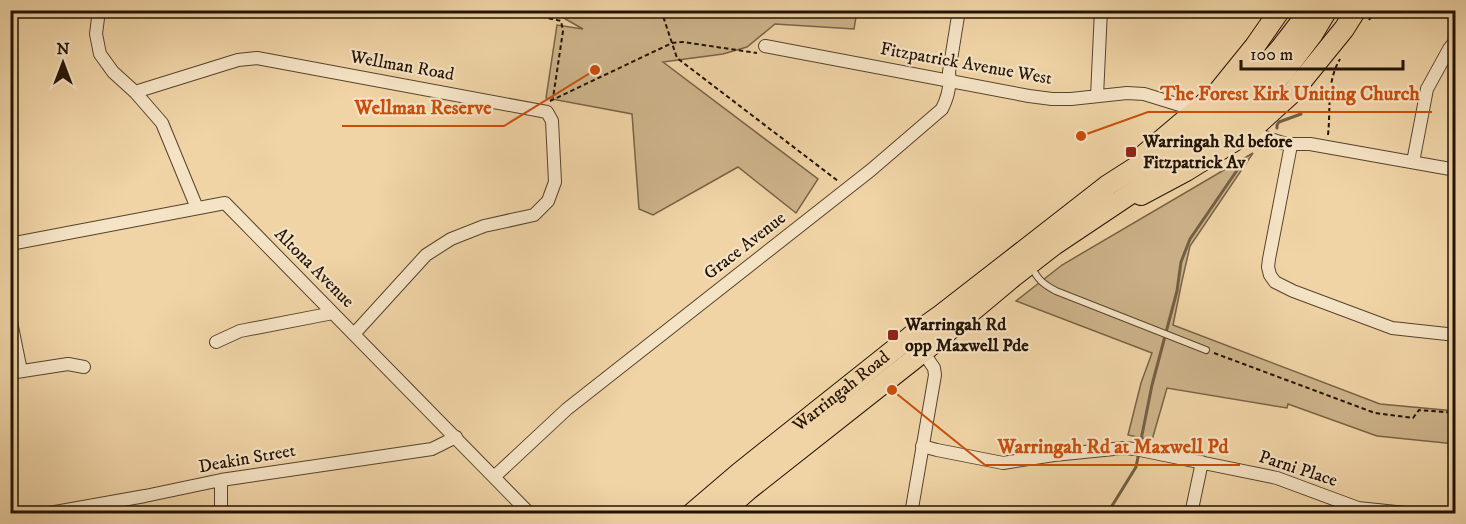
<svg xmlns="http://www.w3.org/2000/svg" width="1466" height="524" font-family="'IM FELL DW Pica',serif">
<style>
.green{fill:#cdb38a;stroke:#786346;stroke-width:1.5}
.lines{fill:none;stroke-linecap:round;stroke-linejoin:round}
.stream{stroke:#745f44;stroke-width:3}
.service-casing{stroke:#56432c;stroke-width:8}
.minor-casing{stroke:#56432c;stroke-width:14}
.primary-casing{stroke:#231303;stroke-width:22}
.trunk-casing{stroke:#231303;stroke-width:22}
.path{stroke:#231303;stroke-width:2;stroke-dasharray:4.5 3;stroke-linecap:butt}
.service{stroke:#f5e3c5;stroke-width:6}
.minor{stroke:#f5e3c5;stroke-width:12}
.primary{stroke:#f0d4a6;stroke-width:20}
.trunk{stroke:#f0d4a6;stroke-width:20}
.poi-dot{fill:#8f2418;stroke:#f5e3c5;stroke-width:2}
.labels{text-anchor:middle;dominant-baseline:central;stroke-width:4.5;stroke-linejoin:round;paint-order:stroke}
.street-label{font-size:18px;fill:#231303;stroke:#f5e3c5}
.poi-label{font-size:18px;font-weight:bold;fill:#231303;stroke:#f5e3c5;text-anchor:start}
.leader{fill:none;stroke:#ca4e0b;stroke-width:2}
.callout-dot{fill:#ca4e0b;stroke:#f5e3c5;stroke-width:2}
.callout-label{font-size:20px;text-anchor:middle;font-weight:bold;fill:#ca4e0b;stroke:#f5e3c5;stroke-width:4.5;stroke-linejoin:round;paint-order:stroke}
</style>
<rect width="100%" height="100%" fill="#f0d4a6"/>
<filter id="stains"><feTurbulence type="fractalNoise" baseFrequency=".00333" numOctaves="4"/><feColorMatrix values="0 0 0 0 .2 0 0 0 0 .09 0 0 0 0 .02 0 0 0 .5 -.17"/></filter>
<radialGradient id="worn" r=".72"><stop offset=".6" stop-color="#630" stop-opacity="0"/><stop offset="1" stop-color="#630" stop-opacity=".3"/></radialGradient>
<!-- green -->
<path class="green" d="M532,11H857L854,29L775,24L747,47L723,54L663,62L818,179L796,213L738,167L653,215L639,209L632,114L546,98L557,25L583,29L562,17Z
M1253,153L1190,246L1182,281L1173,325L1380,404L1455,411V444L1377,436L1288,404L1287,408L1167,388L1152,440L1128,435L1141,383L1152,353L1016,301L1062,265Z"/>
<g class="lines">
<!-- stream -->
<path class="stream" d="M1277,128V125L1279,122L1301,114
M1140,445L1152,385L1177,291L1181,262L1190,239L1242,163
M1107,514L1136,467L1139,452"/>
<!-- service casing -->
<g class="service-casing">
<path id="service" d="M1031,266C1038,280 1043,284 1056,291L1206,350"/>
</g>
<!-- minor casing -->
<g class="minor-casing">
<path id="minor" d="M99,10L96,34L100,54L113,72L135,92L162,123L197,208
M765,46L1029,96L1052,99H1071L1127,93L1144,94L1196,110
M135,92L238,60L257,58L547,112L552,121L555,182L548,201L534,215L484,226L451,239L426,255L354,334
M1097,96L1101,10
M1249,132L1286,144H1310L1456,170
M1291,145L1269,259L1268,267L1270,275L1275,282L1293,291L1392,328L1456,335
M1413,162L1427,89L1449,49L1456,40
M10,244L225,203L530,514
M10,317L21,371
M216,342L240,331L333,313
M10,373L68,364L84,367
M922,446L937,450L1003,463L1054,455L1124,448L1135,449L1277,478L1358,508L1415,514
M494,477L567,409L871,170L942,109C948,97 951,86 949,72L959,10
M221,480V514
M44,514L145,496L221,480L432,449L456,437
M911,514L935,375L934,368L923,352
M1191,514L1202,462"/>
</g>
<!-- primary casing -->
<g class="primary-casing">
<path id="primary" d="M1145,154L1217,93L1255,46L1280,10
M1141,195L1186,171L1249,132L1292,93L1344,29L1356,10"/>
</g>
<!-- trunk casing -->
<g class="trunk-casing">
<g id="trunk">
<path id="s1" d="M691,514L739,473L910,337L941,315L1108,185L1183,137L1236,97L1280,49L1310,10"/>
<path d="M721,514L748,490L923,352L1014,276L1054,245L1178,162L1238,118L1258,100L1284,72L1312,35L1327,10"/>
</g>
</g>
<!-- path -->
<path class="path" d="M512,10L561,21L563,31L553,98
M661,10L677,58L838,181
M1369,20L1376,10
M550,101L672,43L683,42L757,53
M1328,135C1331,108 1326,83 1340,59
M1214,353L1375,413L1413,418L1419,410L1456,413"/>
<!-- service -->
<use href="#service" class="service"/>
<!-- minor -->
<use href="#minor" class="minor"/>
<!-- primary -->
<use href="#primary" class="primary"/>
<!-- trunk -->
<use href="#trunk" class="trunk"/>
</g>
<!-- markers -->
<g class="poi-dot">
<rect x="1125" y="146" width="12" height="12" rx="3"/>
<rect x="887" y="329" width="12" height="12" rx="3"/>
</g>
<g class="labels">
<!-- street labels -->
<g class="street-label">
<text transform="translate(966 64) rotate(10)">Fitzpatrick Avenue West</text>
<text transform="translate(402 66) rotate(10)">Wellman Road</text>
<text transform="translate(745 246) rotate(-38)">Grace Avenue</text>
<text transform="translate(314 268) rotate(45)">Altona Avenue</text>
<text stroke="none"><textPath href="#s1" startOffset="194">Warringah Road</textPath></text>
<text transform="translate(247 459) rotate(-10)">Deakin Street</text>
<text transform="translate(1298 469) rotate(18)">Parni Place</text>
</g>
<!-- poi labels -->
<g class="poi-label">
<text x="1143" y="142">Warringah Rd before<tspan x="1143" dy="21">Fitzpatrick Av</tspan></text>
<text x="905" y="325">Warringah Rd<tspan x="905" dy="21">opp Maxwell Pde</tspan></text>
</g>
</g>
<!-- callouts -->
<path class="leader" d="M1081 136L1148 112H1432M595 70L504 126H342M892 390L985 465H1240"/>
<g class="callout-dot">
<circle cx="1081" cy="136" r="6"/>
<circle cx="595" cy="70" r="6"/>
<circle cx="892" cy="390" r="6"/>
</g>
<g class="callout-label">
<text x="1290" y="100">The Forest Kirk Uniting Church</text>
<text x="423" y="114">Wellman Reserve</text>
<text x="1113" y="453">Warringah Rd at Maxwell Pd</text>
</g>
<!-- margin -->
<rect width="1466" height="524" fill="none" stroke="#f0d4a6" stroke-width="36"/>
<rect x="12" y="12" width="1442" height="500" fill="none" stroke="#231303" stroke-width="3"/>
<rect x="18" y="18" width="1430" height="488" fill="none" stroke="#231303" stroke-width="1.5"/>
<!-- north arrow -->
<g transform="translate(63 63)" stroke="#f5e3c5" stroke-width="4.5" paint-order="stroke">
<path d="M0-4.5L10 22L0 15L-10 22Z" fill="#231303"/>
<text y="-9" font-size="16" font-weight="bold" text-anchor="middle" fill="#231303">N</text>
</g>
<!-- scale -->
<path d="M1241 60v9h162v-9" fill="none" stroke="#231303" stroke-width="3"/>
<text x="1250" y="60" font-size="18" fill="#231303" stroke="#f5e3c5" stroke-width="4.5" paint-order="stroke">100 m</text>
<rect width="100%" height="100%" filter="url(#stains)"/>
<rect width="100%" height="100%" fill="url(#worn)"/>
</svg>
